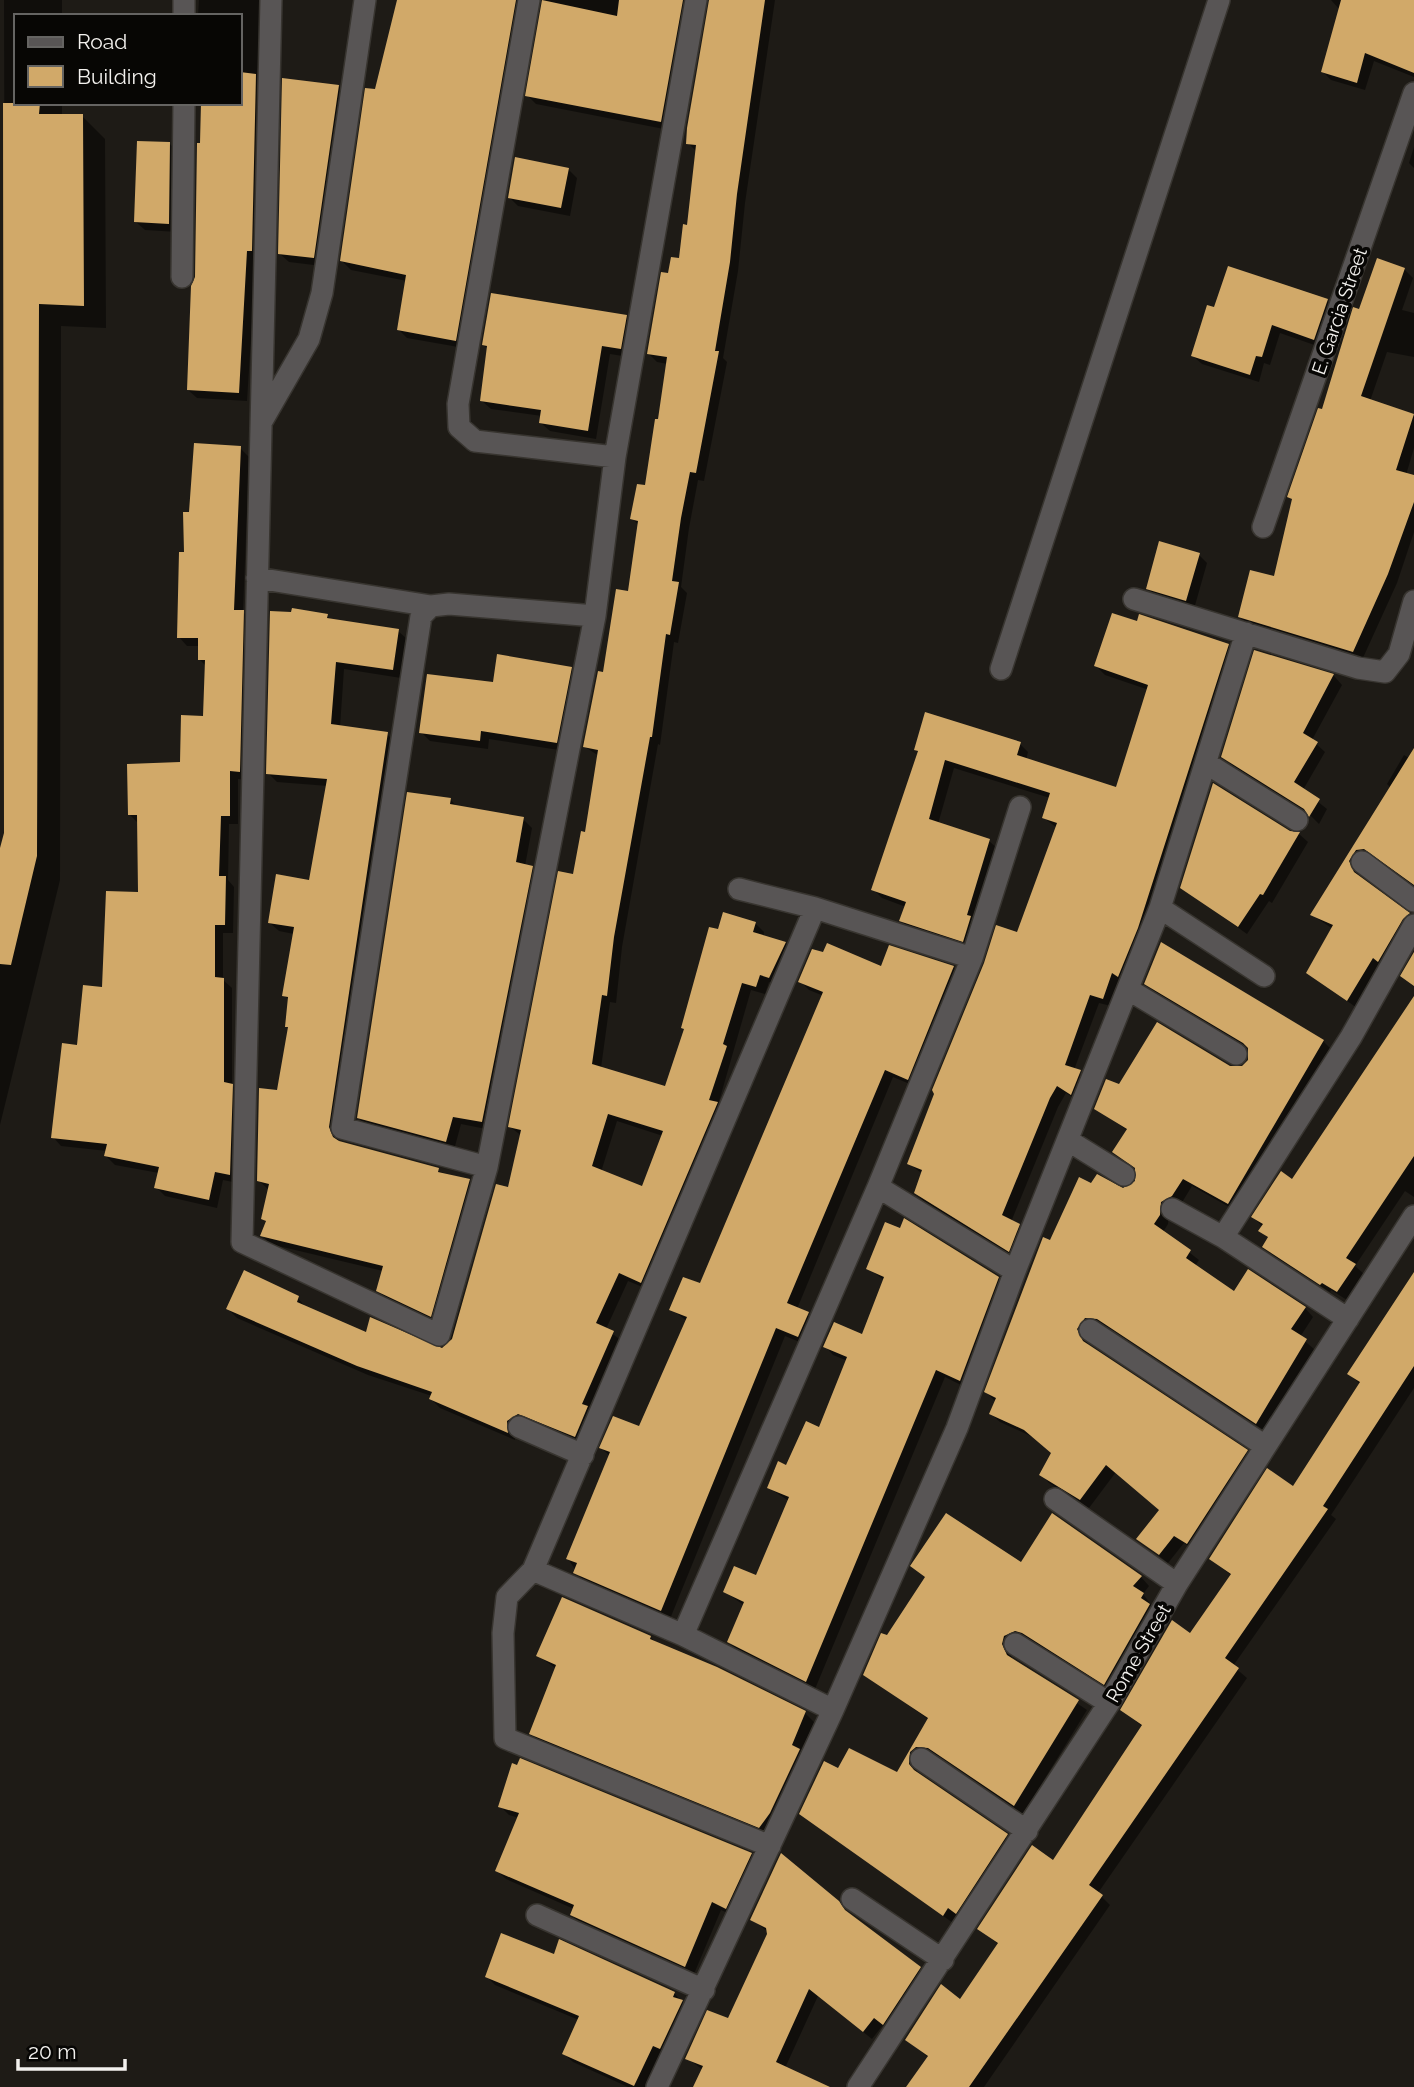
<svg xmlns="http://www.w3.org/2000/svg" width="1414" height="2087" font-family="Raleway,sans-serif">
<style>
.shadow{fill:#0007;fill-rule:evenodd}
.building{fill:#d1a969;fill-rule:evenodd}
.lines{fill:none;stroke-linecap:round;stroke-linejoin:round}
.minor-casing{stroke:#383530;stroke-width:24}
.minor{stroke:#585555;stroke-width:21}
.labels{text-anchor:middle;dominant-baseline:central;stroke-width:7;stroke-linejoin:round;paint-order:stroke}
.street-label{font-size:19px;fill:#f3f1ee;stroke:#070604}
</style>
<rect width="100%" height="100%" fill="#1e1b16"/>
<!-- shadow -->
<path class="shadow" d="M4,0H62V16H16V103H62V116H82L105,139L106,328L61,326L60,880L0,1125V856L6,833Z
M199,0H261L256,259L247,401L197,398L188,390L240,103V16H198Z
M398,0H528L464,348L407,338L398,329L407,281L351,270L342,261L376,91Z
M543,0H695L669,130L536,104L527,95Z
M710,0H775L745,203L738,271L723,358L727,362L704,481L698,480L689,528L681,587L687,593L678,643L674,642L660,745L658,744L622,947L616,1003L610,1002L601,1068L666,1088L719,931L755,923L764,932L763,937L786,943L794,952L778,985L769,982L765,994L751,990L718,1105L726,1113L650,1290L628,1281L606,1329L622,1341L584,1445L515,1430V1440L440,1408L431,1399L432,1396L368,1375L237,1318L228,1309L298,1298L306,1308L367,1334L433,1349L449,1346L497,1186L510,1189L522,1136L510,1127L587,834L599,756L585,747L630,593L639,526L632,518L646,488L659,422L668,364L657,362L648,353L670,275L681,260L689,227L697,152L688,143ZM617,1121L663,1136L643,1188L601,1172Z
M1331,0H1414V77L1374,61L1365,90L1331,80L1323,72L1340,10Z
M339,86L347,95L322,266L289,262L280,254Z
M170,144L178,153V232L145,230L136,222Z
M1414,147V168L1409,163Z
M568,169L577,178L570,216L518,206L509,197Z
M1229,268L1327,301L1336,309L1323,348L1280,333L1270,365L1264,363L1259,382L1202,364L1193,356L1215,310Z
M1404,269L1413,278L1402,310L1414,313V357L1387,352L1370,401L1414,416V448L1406,475L1414,477V532L1397,583L1362,660L1249,626L1240,617L1276,579L1294,501L1289,497L1360,311Z
M626,317L635,326L629,357L610,354L596,439L550,431L541,423L542,416L491,409L482,401L489,350L483,345Z
M240,448L249,457L243,612L252,621L248,780L238,779V824H229L228,880L234,887L233,933H223V980L232,988V1085L241,1094L238,1183L223,1180L217,1208L165,1196L156,1187L159,1173L115,1165L106,1156L107,1151L61,1146L53,1137L78,1047L140,894L138,823L129,814L182,764L205,718L206,666L199,659L200,646H187L179,637L191,513Z
M1199,555L1207,563L1194,609L1156,597L1148,588Z
M327,616L331,620L398,631L407,639L401,678L344,669L340,727L387,734L396,743L337,1137L339,1143L469,1180L478,1189L439,1324L387,1299L378,1290L383,1271L270,1244L262,1235L267,1223L263,1219L269,1190L258,1180L290,1029L287,1026L290,1001L284,995L294,934L279,931L270,923L311,882L328,786L277,782L268,773Z
M1228,646L1237,654L1145,937L1111,1006L1099,1003L1074,1070L1089,1081L1080,1102L1066,1093L1058,1107L1011,1222L1027,1234L1018,1259L924,1202L916,1193L923,1174L909,1164L1018,934L1057,828L1044,818L1050,798L954,768L938,824L989,841L998,849L972,949L909,929L901,920L906,907L882,898L873,889L919,753L916,750L1020,744L1028,752L1026,760L1117,789L1149,690L1105,675L1096,666Z
M1256,652L1334,676L1342,685L1312,740L1325,752L1303,790L1327,809L1319,824L1309,814L1232,765L1223,756Z
M571,668L580,677L565,751L489,739L488,749L430,741L421,732L494,684Z
M1404,755L1414,761V886L1373,857L1360,862L1358,876L1414,920L1357,1008L1308,973L1333,929L1312,915L1391,788L1387,784Z
M450,799L458,808L523,819L532,828L525,866L532,867L541,876L491,1130L461,1124L454,1150L367,1127L359,1118Z
M1289,833L1299,834L1308,842L1272,903L1269,901L1247,934L1182,888Z
M890,948L954,968L962,976L917,1087L893,1077L797,1309L817,1322L807,1345L785,1336L670,1619L583,1581L568,1559L610,1456L601,1448L640,1428L687,1321L671,1309L700,1285L824,996L809,990L800,981L882,968Z
M1146,983L1323,1041L1332,1050L1238,1212L1192,1186L1181,1204L1169,1211L1168,1224L1163,1232L1199,1260L1195,1266L1235,1293L1305,1308L1313,1317L1300,1337L1314,1349L1265,1431L1108,1327L1094,1326L1085,1338L1089,1347L1255,1460L1196,1552L1184,1543L1168,1563L1138,1539L1161,1510L1116,1472L1089,1508L1049,1483L1041,1474L1053,1454L1035,1438L1000,1422L991,1414L995,1401L986,1392L1051,1243L1092,1185L1123,1190L1137,1182V1170L1114,1152L1128,1131L1096,1108L1120,1086L1242,1067L1249,1061V1049L1155,992Z
M1414,999V1197L1405,1191L1355,1266L1364,1274L1347,1300L1331,1290L1330,1292L1273,1255L1264,1246L1269,1239L1260,1230L1263,1227L1253,1217L1293,1181Z
M868,1268L998,1278L1007,1287L969,1389L945,1377L815,1689L738,1651L729,1642L745,1606L725,1592L757,1577L789,1501L769,1488L820,1429L848,1361L833,1355L825,1346L863,1336L885,1281Z
M1414,1288V1388L1331,1515L1336,1519L1233,1666L1247,1678L1098,1893L1110,1905L984,2087H909L929,2058L907,2040L960,2001L999,1945L979,1928L1053,1862L1143,1727L1122,1710L1190,1635L1232,1576L1211,1559L1293,1488L1360,1384L1349,1374Z
M1021,1565L1141,1577L1149,1586L1143,1594L1158,1614L1114,1692L1032,1641L1024,1639L1013,1645L1010,1654L1013,1660L1087,1710L1023,1814L939,1756L925,1755L918,1761L917,1774L1015,1844L953,1923L801,1814L839,1770L898,1775L929,1720L865,1674L926,1578L913,1566Z
M650,1637L657,1643L716,1668L805,1713L814,1722L801,1752L808,1759L769,1835L540,1742L531,1733L557,1669L538,1656Z
M500,1806L751,1854L759,1863L734,1916L721,1910L694,1974L580,1923L572,1915L574,1909L506,1879L497,1871L519,1818L509,1815Z
M838,1902L850,1916L928,1977L892,2032L883,2025L872,2039L818,1996L785,2068L825,2087H695L703,2070L687,2058L729,2020L768,1932L752,1919Z
M554,1956L674,1993L691,2011L662,2053L646,2087H628L573,2062L564,2054L579,2020L495,1985L487,1977Z"/>
<!-- building -->
<path class="building" d="M397,0H516L456,341L397,330L406,275L340,261L365,88L375,89Z
M542,0L617,16L619,0H683L661,122L525,96Z
M709,0H765L737,194L730,262L715,351H719L696,473L690,472L681,518L672,581L679,582L670,635L666,634L652,737H650L614,937L607,996L602,995L592,1064L665,1086L684,1029L681,1028L709,927L718,929L723,912L756,922L753,932L786,942L769,978L760,975L756,987L742,983L723,1044L727,1046L709,1100L718,1102L641,1283L619,1273L596,1323L614,1331L582,1404L588,1406L575,1437L518,1414L507,1421L508,1433L429,1399L432,1392L357,1366L226,1309L244,1270L299,1296L297,1302L366,1332L370,1317L442,1348L452,1339L496,1184L508,1187L521,1130L508,1127L558,871L573,874L581,831L585,832L598,750L583,747L598,671L603,672L616,589L628,591L638,521L630,519L637,484L645,485L655,419H658L667,357L647,354L661,272L668,273L671,257L679,258L683,224L687,225L696,145L686,144L687,128ZM608,1114L663,1131L642,1186L592,1166Z
M1341,0H1414V73L1365,53L1357,83L1321,72Z
M240,72L256,74L252,251H247L239,393L187,390L191,286L195,277L197,143H200L201,103H240Z
M282,78L339,85L314,258L278,254Z
M3,103H40L39,114H83L84,306L39,304L37,856L11,965L0,964V848L4,833Z
M137,141L170,142L169,224L134,222Z
M515,157L569,168L561,208L508,198Z
M1377,258L1405,268L1361,396L1414,414L1396,470L1414,475V502L1388,574L1353,652L1238,617L1250,570L1274,576L1292,499L1287,497L1318,408L1322,409L1353,307L1359,309Z
M1228,266L1328,299L1314,340L1272,325L1262,357L1256,356L1250,375L1191,356L1207,305L1214,307Z
M491,293L627,315L621,349L602,346L588,431L539,423L541,410L480,401L487,346L482,345Z
M194,443L241,446L234,610H244L240,772L230,771V816H221L219,876H226L225,925H215V977L224,978V1082L233,1084L230,1175L215,1172L209,1200L154,1188L159,1167L104,1156L107,1144L51,1138L62,1043L77,1045L83,985L102,987L106,891L138,892L137,815H128L127,764L180,762L181,715L203,716L205,660H198V638H177L179,552H184L183,512H189Z
M1159,541L1200,553L1186,601L1146,589Z
M292,608L328,614L327,618L399,629L393,670L336,662L331,724L388,732L329,1127L333,1137L339,1141L439,1168L438,1172L470,1179L431,1317L376,1291L383,1266L260,1236L266,1221L261,1219L269,1184L257,1181L259,1088L277,1090L288,1027H285L288,997L282,996L294,927L268,923L276,874L309,880L327,779L266,774L270,611L291,612Z
M1112,613L1137,621L1139,614L1229,644L1138,928L1118,977L1112,973L1103,999L1090,995L1065,1065L1081,1070L1071,1095L1057,1086L1050,1098L1002,1215L1020,1224L1009,1252L914,1193L922,1170L907,1164L934,1094L932,1090L984,963L996,925L1017,932L1057,823L1042,818L1050,793L945,760L929,819L990,839L967,915L971,916L963,942L899,921L906,902L871,890L918,751L914,750L925,712L1021,742L1017,755L1116,787L1148,685L1094,666Z
M1254,650L1334,674L1303,733L1318,742L1294,782L1320,799L1309,817L1304,809L1221,757Z
M497,654L572,667L557,743L481,731L480,741L419,733L427,674L493,682Z
M1414,748V885L1364,849L1356,850L1349,861L1354,872L1410,913L1403,919L1378,962L1373,958L1347,1001L1306,973L1333,925L1310,915Z
M1213,783L1290,831L1300,832L1263,895L1260,894L1238,927L1180,888Z
M407,792L451,798L450,804L524,817L516,862L533,866L482,1122L453,1117L446,1142L357,1118Z
M1161,942L1324,1040L1228,1204L1183,1179L1172,1196L1161,1202L1160,1215L1154,1224L1191,1250L1186,1258L1234,1291L1248,1269L1306,1307L1291,1329L1307,1339L1256,1424L1097,1319L1085,1318L1077,1329L1083,1341L1248,1450L1187,1544L1174,1536L1159,1555L1136,1539L1159,1510L1106,1465L1080,1500L1039,1475L1051,1453L1024,1430L989,1414L996,1398L984,1392L1043,1237L1050,1240L1079,1177L1091,1183L1097,1174L1123,1188L1135,1181V1168L1112,1152L1127,1129L1094,1109L1106,1079L1119,1084L1157,1022L1230,1066H1242L1248,1060V1048L1243,1043L1144,984Z
M827,943L881,966L889,945L954,966L908,1080L885,1070L787,1303L809,1312L798,1337L776,1328L661,1611L573,1573L577,1563L566,1559L610,1452L599,1448L613,1416L639,1426L687,1317L669,1310L683,1277L700,1283L823,992L798,982L812,949L823,952Z
M1414,952V986L1400,976Z
M1414,996V1156L1346,1258L1356,1264L1337,1292L1322,1283L1320,1285L1262,1247L1268,1237L1258,1231L1263,1224L1251,1217L1281,1171L1292,1179Z
M904,1218L999,1277L960,1381L936,1370L806,1682L727,1642L744,1602L723,1592L734,1566L756,1575L789,1497L767,1488L778,1461L786,1465L806,1421L819,1427L847,1357L823,1347L834,1322L862,1334L884,1277L866,1269L885,1222L900,1228Z
M1414,1272V1366L1323,1506L1328,1509L1225,1658L1239,1668L1089,1885L1103,1895L969,2087H906L928,2056L905,2040L941,1984L960,1999L998,1943L977,1929L1032,1845L1053,1860L1142,1725L1120,1710L1172,1620L1190,1633L1231,1574L1209,1559L1267,1468L1293,1486L1360,1382L1347,1374Z
M946,1513L1021,1562L1052,1513L1142,1576L1133,1586L1144,1593L1141,1598L1150,1604L1104,1685L1022,1633L1015,1631L1004,1636L1002,1644L1007,1655L1079,1700L1014,1806L928,1748L916,1747L910,1752L909,1764L914,1770L1008,1834L956,1914L948,1908L943,1916L799,1814L824,1761L838,1768L849,1748L897,1772L928,1718L863,1675L881,1633L887,1635L925,1577L910,1566Z
M562,1597L651,1636L650,1639L717,1667L806,1711L792,1745L800,1749L770,1813L759,1828L529,1734L556,1665L536,1656Z
M520,1758L752,1853L726,1909L712,1902L685,1967L570,1915L574,1905L495,1871L519,1813L498,1807L512,1763L517,1765Z
M781,1853L839,1901L845,1910L921,1967L883,2025L874,2018L863,2032L809,1989L776,2062L830,2087H693L703,2066L685,2059L707,2010L728,2018L767,1934L766,1928L750,1920Z
M501,1933L554,1954L559,1939L675,1992L673,1997L683,2000L660,2049L653,2046L634,2086L562,2054L579,2016L485,1977Z"/>
<g class="lines">
<!-- minor casing -->
<g class="minor-casing">
<path id="minor" d="M271,0L242,1242L439,1335L487,1167L595,616L615,457L696,0
M529,0L458,404L459,427L475,441L615,457
M184,16V0
M182,277L184,103
M262,421L309,339L322,293L365,0
M1263,527L1414,93
M257,578L431,606
M1134,599L1358,668L1385,672L1399,654L1414,601
M1001,669L1219,0
M1206,763L1297,820
M1362,862L1414,901
M739,889L815,908L972,958
M1160,908L1264,976
M1129,990L1236,1054
M1069,1141L1124,1175
M487,1167L342,1128L421,616L431,606L449,604L595,616
M878,1187L1015,1271
M1172,1209L1223,1237L1348,1319
M1223,1237L1351,1037L1414,925
M1090,1330L1265,1446
M519,1427L583,1455
M1055,1499L1177,1584
M533,1570L683,1635L833,1710
M683,1635L878,1187L972,958L1020,807
M1015,1644L1109,1703
M921,1759L1027,1831
M770,1846L505,1738L503,1633L507,1597L533,1570L815,908
M852,1899L943,1960
M537,1915L704,1990
M657,2087L833,1710L957,1428L1015,1271L1160,908L1246,633
M858,2087L1109,1703L1177,1584L1414,1216"/>
</g>
<!-- minor -->
<use href="#minor" class="minor"/>
</g>
<g class="labels">
<!-- street labels -->
<g class="street-label">
<text transform="translate(1339 311) rotate(-71)">E. Garcia Street</text>
<text transform="translate(1138 1653) rotate(-60)">Rome Street</text>
</g>
</g>
<!-- legend -->
<rect x="14" y="14" width="228" height="91" fill="#070604" stroke="#656462" stroke-width="2"/>
<rect x="28" y="37" width="35" height="10" fill="#585555" stroke="#656462" stroke-width="2"/>
<text x="77" y="49" font-size="21" fill="#f3f1ee">Road</text>
<rect x="28" y="66" width="35" height="21" fill="#d1a969" stroke="#656462" stroke-width="2"/>
<text x="77" y="84" font-size="21" fill="#f3f1ee">Building</text>
<!-- scale -->
<path d="M18 2059v10h107v-10" fill="none" stroke="#f3f1ee" stroke-width="3.5"/>
<text x="28" y="2059" font-size="21" fill="#f3f1ee" stroke="#070604" stroke-width="5" paint-order="stroke">20 m</text>
</svg>
